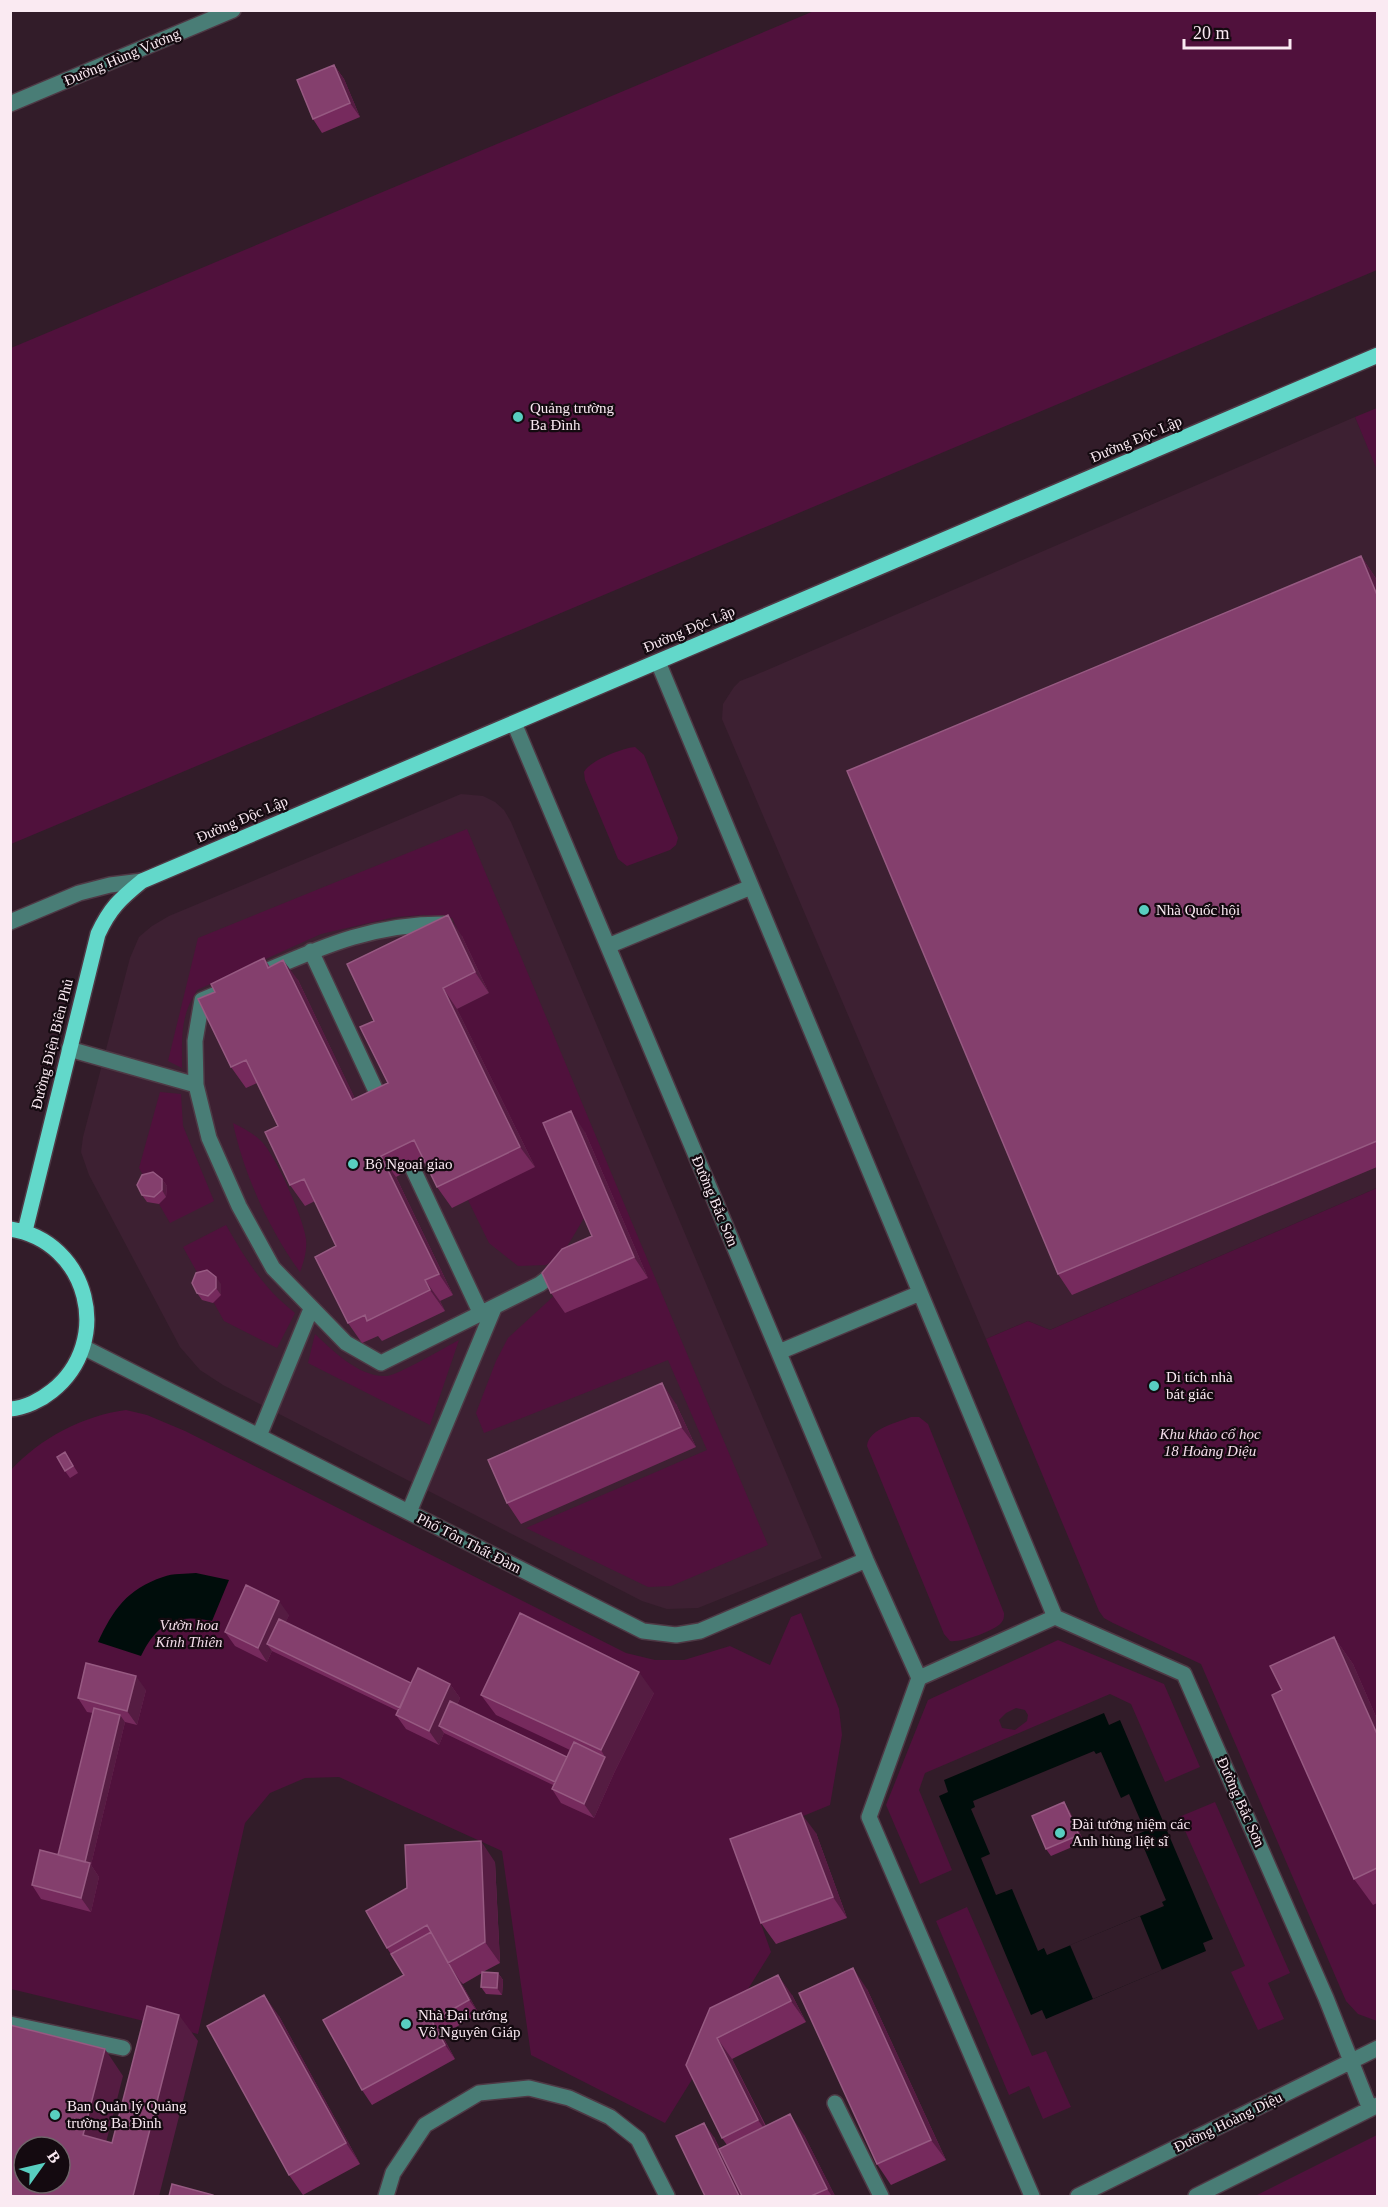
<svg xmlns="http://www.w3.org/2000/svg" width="1388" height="2207" font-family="'Times New Roman',serif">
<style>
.built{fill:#3d2032}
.green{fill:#50113c;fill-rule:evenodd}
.water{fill:#000d0b;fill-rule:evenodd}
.pier{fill:#321c29}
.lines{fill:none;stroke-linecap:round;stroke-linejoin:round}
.minor-casing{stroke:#4e3945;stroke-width:18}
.major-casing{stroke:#4e3945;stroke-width:18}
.minor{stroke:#497d76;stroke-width:15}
.major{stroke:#62d8ca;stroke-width:15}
.wall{fill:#762a5d}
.shaded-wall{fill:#551c42}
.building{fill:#843f6d;stroke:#975a82;stroke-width:1.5;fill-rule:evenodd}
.poi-dot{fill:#58cec0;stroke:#140a10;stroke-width:2}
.labels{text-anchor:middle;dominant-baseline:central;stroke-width:4.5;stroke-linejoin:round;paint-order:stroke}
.street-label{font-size:15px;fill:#faeaf2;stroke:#140a10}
.poi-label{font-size:15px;fill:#faeaf2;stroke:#140a10;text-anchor:start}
.park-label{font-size:15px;font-style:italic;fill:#f3dce9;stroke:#140a10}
</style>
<rect width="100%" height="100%" fill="#321c29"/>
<!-- built -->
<path class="built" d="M1355,417L1378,470L1377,1188L1050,1330L1028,1321L986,1339L722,719L723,704L734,687L740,681L753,676Z
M461,794L483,796L495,802L504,810L511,822L822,1558L698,1608L667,1609L642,1601L223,1385L200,1370L180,1347L89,1175L81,1152L83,1137L130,958L139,937L152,926L169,916Z"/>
<!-- green -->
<path class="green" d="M814,11H1377V270L11,844V348Z
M1377,408V470L1355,417Z
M635,747L644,755L678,838L676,845L670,850L627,866L618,859L585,780L584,772C589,761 623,748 635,747Z
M467,829C568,1067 666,1307 768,1545L671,1586L648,1587L526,1528L707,1450L668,1360L484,1433L476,1413L496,1361L508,1338L556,1294L648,1278L587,1213L562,1255L546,1265L518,1266L489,1243L468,1200L534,1167L457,1009L489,993L452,918L424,915L395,917L321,934L197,990C180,1016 182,1038 182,1068L168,1061L198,938Z
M160,1092L181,1094L183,1126L214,1201L170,1223L159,1204L166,1197L147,1182L139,1168Z
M233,1123C243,1128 253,1133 261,1141C275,1154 304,1219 306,1239C307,1251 304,1261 300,1272C269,1229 244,1175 233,1123Z
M1377,1188V2021L1358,2014L1346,2001L1201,1664L1113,1623L1104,1618L1099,1611L986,1339L1028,1321L1050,1330Z
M226,1225C245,1259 264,1289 295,1313L277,1348L224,1321L183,1247Z
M315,1334C333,1351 360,1378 387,1376C398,1375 446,1347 459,1340L430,1425L308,1363Z
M126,1410L147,1415L185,1431L626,1653L655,1660H684L730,1646L770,1665L791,1617L801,1613L839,1709L842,1735L830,1805L733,1845L771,1952L665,2123L531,2055L502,1851L339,1777L305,1778L270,1793L245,1823L198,2034L11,1989V1470C39,1439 84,1415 126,1410Z
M911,1417H919L928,1424L1004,1613C1004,1618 1004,1619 1001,1623C994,1631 960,1643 950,1641L944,1634L867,1446C869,1428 897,1423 911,1417Z
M1058,1640L1164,1684L1200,1767L1165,1782L1131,1704L1110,1694L925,1773L919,1790L952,1870L920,1884L886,1805L928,1700ZM1016,1708L1025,1710L1028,1715L1027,1721L1015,1730L1002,1728L999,1720L1006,1713Z
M1215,1802L1290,1973L1268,1983L1284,2019L1258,2030L1231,1972L1245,1966L1179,1817Z
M967,1907L1032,2056L1046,2051L1071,2107L1043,2119L1029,2086L1009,2095L936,1921Z
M1377,2135V2196H1255Z"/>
<!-- water -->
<path class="water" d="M196,1573L229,1580L212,1621C176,1613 157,1623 141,1656L98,1642C113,1610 127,1589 163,1577C173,1573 186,1574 196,1573Z
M1104,1713L1109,1725L1120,1720L1213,1939L1203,1943L1206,1951L1046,2019L1042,2010L1031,2015L939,1796L948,1792L944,1780ZM1094,1751L1096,1754L1101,1752L1121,1798L1129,1794L1145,1831L1138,1834L1166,1900L1162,1902L1164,1906L1047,1955L1044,1948L1038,1951L1012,1889L996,1895L981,1858L990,1854L971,1809L975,1807L973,1801Z"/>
<!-- pier -->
<path class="pier" d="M1140,1916L1162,1970L1093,1999L1070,1945Z"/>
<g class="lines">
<!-- minor casing -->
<g class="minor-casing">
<path id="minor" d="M10,104L233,10
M658,662L1055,1617L1184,1674L1326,1998L1370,2109
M514,723L866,1560L919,1678L869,1817L1032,2196
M10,922L79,893L110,885L142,881
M608,946L751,887
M311,951L383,1106
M266,971C328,944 376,924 444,924
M214,995L202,1000L195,1041L196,1085L209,1138L239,1206L273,1268L346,1343L381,1363L540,1284L561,1268
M69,1049L196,1085
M413,1169L481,1314
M83,1347L643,1631L676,1635L700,1631L866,1560
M779,1352L920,1293
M259,1436L311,1309
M409,1512L494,1308
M919,1678L1055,1617
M10,2024L123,2048
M835,2103L881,2196
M386,2196L393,2173L425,2125L479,2093L529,2088L569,2098L610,2117L638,2139L667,2196
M1078,2196L1378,2048
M1196,2196L1378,2105"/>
</g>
<!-- major casing -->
<g class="major-casing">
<path id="major" d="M10,1229C89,1241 114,1342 52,1391C41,1400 25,1408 10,1409
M25,1231L98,934C110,908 120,899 142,881L1378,355"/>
</g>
<!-- minor -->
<use href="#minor" class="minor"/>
<!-- major -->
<use href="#major" class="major"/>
</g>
<!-- wall -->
<path class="wall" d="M334,65L344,79L360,117L322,133L313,119Z
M1361,556L1375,577L1377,581V1167L1072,1295L1058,1274Z
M462,936L489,993L457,1009L535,1167L452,1208L437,1187L425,1162L396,1177L453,1295L440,1301L445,1311L382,1341L378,1336L362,1343L348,1323L336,1246L315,1201L305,1206L290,1185L278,1126L257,1083L246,1088L231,1067L215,992L264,958L270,967L298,980L355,1099L388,1083L374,1021Z
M585,1132L648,1278L565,1313L551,1293L592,1236Z
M162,1179L167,1186L166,1197L159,1204L147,1202L142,1195Z
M221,1284V1295L213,1303L202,1300L197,1293Z
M676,1404L696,1447L521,1524L507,1503Z
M65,1452L78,1473L70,1478L65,1471Z
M289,1615L285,1623L411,1683L450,1684L460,1698L457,1705L567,1757L570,1750L496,1715L481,1695L654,1693L615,1771L594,1818L561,1803L552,1789L553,1785L444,1733L439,1745L406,1729L396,1715L398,1711L272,1651L267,1662L235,1646L225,1632Z
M1334,1637L1353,1664L1377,1719V1903L1373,1905L1354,1879L1282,1690Z
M146,1690L137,1725L125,1722L91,1865L99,1877L91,1912L41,1899L32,1885L58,1855L93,1713L87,1712L78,1698Z
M1069,1810L1084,1842L1051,1856L1046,1849Z
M816,1833L847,1918L776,1944L761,1923Z
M495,1862L500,1963L483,1972L498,1973L503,1980L502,1995L486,1994L481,1987L482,1973L463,1984L460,1981L479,2014L442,2035L455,2059L372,2105L362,2090L404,1975L387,1948Z
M867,1989L946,2160L891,2185L877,2164Z
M792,1995L806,2022L732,2059L766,2126L804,2135L835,2196H705L714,2137L720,2149L727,2145L722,2138L710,2008Z
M279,2016L360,2164L303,2195L289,2175Z"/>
<!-- shaded-wall -->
<path class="shaded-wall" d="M334,65L344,79L360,117L350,103Z
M1361,556L1375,577L1377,581V595Z
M448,915L462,936L489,993L475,972Z
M283,960L298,980L366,1121L352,1100Z
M443,988L457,1009L535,1167L520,1147Z
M571,1111L585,1132L648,1278L634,1257Z
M381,1156L396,1177L453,1295L439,1274Z
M162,1179L167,1186L166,1197L162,1190Z
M216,1277L221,1284V1295L216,1288Z
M425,1280L440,1301L445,1311L430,1290Z
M662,1383L676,1404L696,1447L681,1427Z
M279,1601L289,1615L274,1648L267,1644L272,1651L267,1662L258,1648Z
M1334,1637L1353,1664L1377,1719V1734Z
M639,1672L654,1693L615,1771L594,1818L584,1804L605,1757L601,1750Z
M136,1676L146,1690L137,1725L127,1711Z
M450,1684L460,1698L446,1729L439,1726L444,1733L439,1745L429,1731Z
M120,1715L125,1722L91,1865L99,1877L91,1912L81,1898L83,1867Z
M1064,1802L1069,1810L1084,1842L1079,1835Z
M801,1813L816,1833L847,1918L833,1897Z
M481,1841L495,1862L500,1963L485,1942Z
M451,1967L460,1981L479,2014L469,2000Z
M853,1968L867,1989L946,2160L931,2140Z
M498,1973L503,1980L502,1995L497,1988Z
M778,1975L792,1995L806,2022L791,2001Z
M264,1995L279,2016L360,2164L346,2143Z
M179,2015L198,2041L159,2196H133Z
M432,2021L442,2035L455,2059L445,2045Z
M717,2038L732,2059L772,2140L758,2120Z
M105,2049L123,2076L101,2162L83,2135Z
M790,2114L804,2135L835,2196H832L827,2189Z
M704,2123L714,2137L742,2196H739Z"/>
<!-- building -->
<path class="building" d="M334,65L350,103L313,119L297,80Z
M1361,556L1377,595V1141L1058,1274L847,771Z
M448,915L475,972L443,988L520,1147L437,1187L414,1140L381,1156L439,1274L425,1280L430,1290L367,1321L365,1315L348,1323L315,1257L336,1246L304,1179L290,1185L265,1132L278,1126L246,1060L231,1067L198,999L215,992L211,984L264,958L268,968L283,960L352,1100L388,1083L360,1027L374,1021L347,964Z
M571,1111L634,1257L551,1293L542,1273L562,1249L592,1236L543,1123Z
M153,1172L162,1179V1190L154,1197L142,1195L137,1185L142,1175Z
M207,1270L216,1277V1288L208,1296L197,1293L192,1283L196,1273Z
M662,1383L681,1427L507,1503L488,1460Z
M65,1452L73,1466L65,1471L57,1457Z
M246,1585L279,1601L258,1648L225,1632Z
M520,1613L639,1672L601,1750L481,1695Z
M279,1619L411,1683L400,1708L267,1644Z
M1334,1637L1377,1734V1868L1354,1879L1272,1695L1282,1690L1270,1666Z
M86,1663L136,1676L127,1711L78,1698Z
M418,1668L450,1684L429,1731L396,1715Z
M450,1701L567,1757L555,1782L439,1726Z
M94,1708L120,1715L85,1862L58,1855Z
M574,1742L605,1757L584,1804L552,1789Z
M1064,1802L1079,1835L1046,1849L1032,1816Z
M801,1813L833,1897L761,1923L730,1839Z
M481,1841L485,1942L448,1963L427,1925L387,1948L366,1911L407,1888L405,1845Z
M40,1850L90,1863L81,1898L32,1885Z
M431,1932L469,2000L432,2021L445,2045L362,2090L323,2020L404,1975L391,1954Z
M853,1968L931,2140L877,2164L799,1993Z
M482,1972L498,1973L497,1988L481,1987Z
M778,1975L791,2001L717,2038L758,2120L722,2138L686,2065L710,2008Z
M264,1995L346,2143L289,2175L207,2026Z
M147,2006L179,2015L133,2196H15L10,2195V2025L105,2049L83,2135L112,2143ZM24,2147H60V2183H24Z
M790,2114L827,2189L811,2196H742L719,2149Z
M704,2123L739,2196H705L676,2136Z
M172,2184L213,2195V2196H169Z"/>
<!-- markers -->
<g class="poi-dot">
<circle cx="518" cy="417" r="6"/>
<circle cx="1144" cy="910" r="6"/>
<circle cx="353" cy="1164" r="6"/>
<circle cx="1154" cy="1386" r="6"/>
<circle cx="1060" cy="1833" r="6"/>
<circle cx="406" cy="2024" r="6"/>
<circle cx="55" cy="2115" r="6"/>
</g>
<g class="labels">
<!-- street labels -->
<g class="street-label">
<text transform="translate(122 57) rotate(-23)">Đường Hùng Vương</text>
<text transform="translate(1136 439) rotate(-23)">Đường Độc Lập</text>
<text transform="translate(689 629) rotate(-23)">Đường Độc Lập</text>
<text transform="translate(242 819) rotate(-23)">Đường Độc Lập</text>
<text transform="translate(52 1044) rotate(-76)">Đường Điện Biên Phủ</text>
<text transform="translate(715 1201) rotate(67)">Đường Bắc Sơn</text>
<text transform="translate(469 1543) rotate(27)">Phố Tôn Thất Đàm</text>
<text transform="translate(1241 1802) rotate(66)">Đường Bắc Sơn</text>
<text transform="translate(1228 2122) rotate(-26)">Đường Hoàng Diệu</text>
</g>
<!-- poi labels -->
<g class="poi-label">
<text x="530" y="408">Quảng trường<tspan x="530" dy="17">Ba Đình</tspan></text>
<text x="1156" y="910">Nhà Quốc hội</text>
<text x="365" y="1164">Bộ Ngoại giao</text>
<text x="1166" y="1377">Di tích nhà<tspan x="1166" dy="17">bát giác</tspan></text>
<text x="1072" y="1824">Đài tưởng niệm các<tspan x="1072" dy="17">Anh hùng liệt sĩ</tspan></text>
<text x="418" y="2015">Nhà Đại tướng<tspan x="418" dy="17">Võ Nguyên Giáp</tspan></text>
<text x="67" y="2106">Ban Quản lý Quảng<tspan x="67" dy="17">trường Ba Đình</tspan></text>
</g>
<!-- park labels -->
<g class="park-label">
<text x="1210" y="1434">Khu khảo cổ học<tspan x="1210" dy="17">18 Hoàng Diệu</tspan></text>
<text x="189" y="1625">Vườn hoa<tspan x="189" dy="17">Kính Thiên</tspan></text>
</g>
</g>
<!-- border -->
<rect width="1388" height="2207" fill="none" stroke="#faeaf2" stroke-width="24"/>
<!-- north arrow -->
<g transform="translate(42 2165) rotate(56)"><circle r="28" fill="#140a10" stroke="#70646a" stroke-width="1.5"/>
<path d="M0-4.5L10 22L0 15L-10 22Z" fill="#58cec0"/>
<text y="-9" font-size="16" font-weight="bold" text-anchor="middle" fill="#faeaf2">B</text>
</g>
<!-- scale -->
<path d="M1184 39v9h106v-9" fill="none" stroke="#faeaf2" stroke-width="3"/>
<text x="1193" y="39" font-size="18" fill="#faeaf2" stroke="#140a10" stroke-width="4.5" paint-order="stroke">20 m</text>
</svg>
